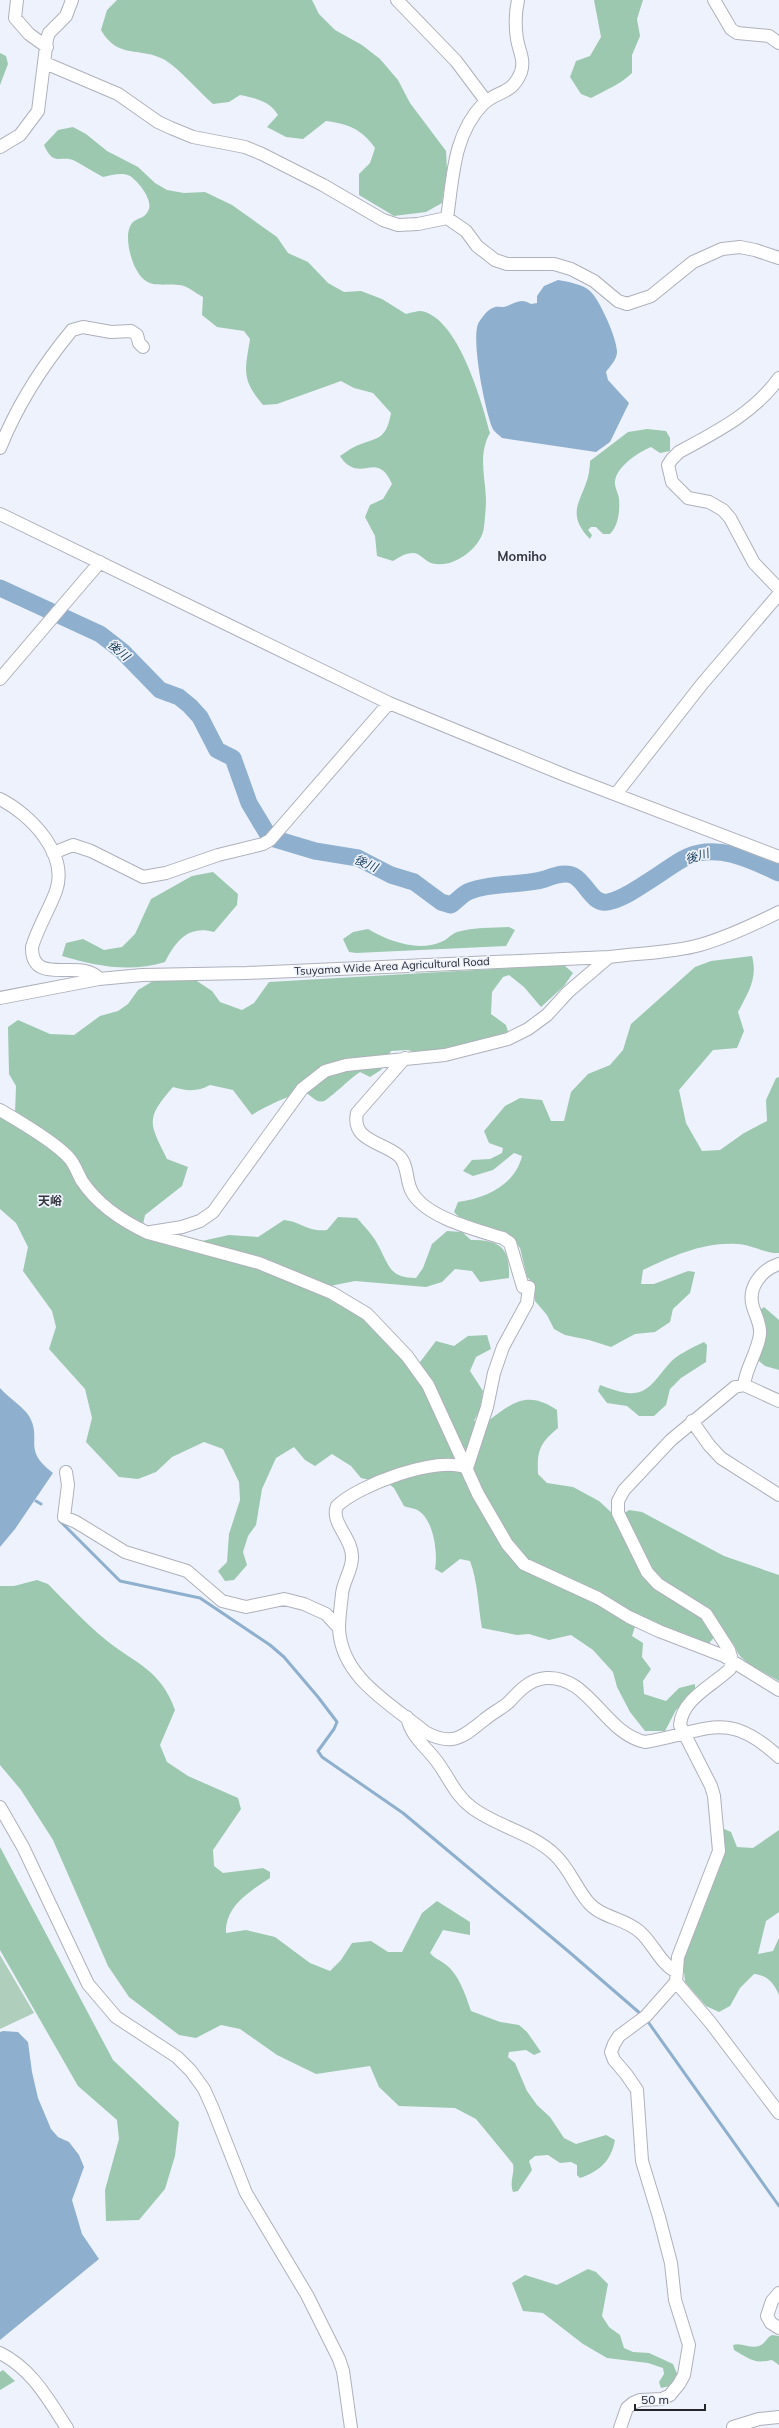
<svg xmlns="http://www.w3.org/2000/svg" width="779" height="2428" font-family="Mulish,'Noto Sans JP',sans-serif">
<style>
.green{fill:#afcebc}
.forest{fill:#9cc8af}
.water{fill:#8eb0ce}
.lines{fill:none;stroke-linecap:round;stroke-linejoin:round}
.stream{stroke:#8eb0ce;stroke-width:3}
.river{stroke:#8eb0ce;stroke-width:17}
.minor-casing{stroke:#aeb1bb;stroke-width:14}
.minor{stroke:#fff;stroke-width:12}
.labels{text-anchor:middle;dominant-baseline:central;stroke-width:3.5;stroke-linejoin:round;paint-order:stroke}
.street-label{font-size:11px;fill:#242629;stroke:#eef2fc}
.water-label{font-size:12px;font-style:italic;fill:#103856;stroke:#eef2fc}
.neighbourhood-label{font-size:12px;font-weight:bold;fill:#35373f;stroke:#eef2fc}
.quarter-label{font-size:13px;font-weight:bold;fill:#35373f;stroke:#eef2fc}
</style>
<rect width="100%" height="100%" fill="#eef2fc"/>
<!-- green -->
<path class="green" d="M0,1955L34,2013L0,2029Z"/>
<!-- forest -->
<path class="forest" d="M117,0H312L319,14L335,30L362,45L380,59L398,80L410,103L446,151L447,170L442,203L426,212L394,216L359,195V174L370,163L375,148C362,129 348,124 326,121L303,139L286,137L267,127L278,115C270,101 255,98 240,95L229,102L213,104C198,91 181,70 165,60C140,46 118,60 101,30L107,10Z
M594,0H643L637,19L640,36L632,55V73C618,86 607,89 591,98L581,94L570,77L576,61L590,56L601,37Z
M0,53L6,56L8,64L0,85Z
M73,127L86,134L107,151L138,167L155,183L167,190L184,193L205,192L232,205L277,237L288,253L308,262L328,283L344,292L361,291L382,299L406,314C410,313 417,311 421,311C458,317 482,402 490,433C478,454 485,476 486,499C486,508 485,518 484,527C482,548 452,570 431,563C425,561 420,553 413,553C405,553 400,557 393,561L377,556L375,536L365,517L370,505L383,499L392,484C378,453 366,477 348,465C345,463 342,459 340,456C345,453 351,448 356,446C377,437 386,441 391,413L373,393L354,388L341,381L277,404L263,405C241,379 245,371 250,339L244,331L217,327L202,315L203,297C195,293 187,285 178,285C160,283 147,290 136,269C130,258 123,232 133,222C139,217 145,219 149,209C152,199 139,182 130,176C122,172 112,175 103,177C93,172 85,166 75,161C61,154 54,168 44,145L58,130Z
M647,429L666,431L670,438V451L660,453L651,447C639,452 617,466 615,481C614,487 619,494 619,499C620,512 618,526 610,534H603L596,527H591L588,530L592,535L590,539C560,508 590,497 590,461L628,432Z
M213,872L238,894L237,905L214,932C188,925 176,941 165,962C130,973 96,966 62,956L66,943L83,939L104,950L122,947L135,934L151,899L192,876Z
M509,927L515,930L506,946L356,953L349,952L343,939L353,932L368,929C388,941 418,952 441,942C447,940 451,934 457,932C474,927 492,928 509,927Z
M752,956C758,978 748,993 738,1012L744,1031L737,1048L713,1050L679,1090L686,1123L702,1151L720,1150L744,1133L767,1121L766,1100L776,1078L779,1077V1253C765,1254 751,1244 737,1244C703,1242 673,1256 643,1270L641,1284H654L688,1271L695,1272L690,1293L673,1309L670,1322L655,1332L635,1334L611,1347L589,1340L565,1335L554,1329L547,1315L535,1301L532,1282L527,1277L520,1248L510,1235L459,1217L454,1212L458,1202C486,1198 515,1185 522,1156L514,1153L493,1170L473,1176L463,1171L472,1160L490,1159L502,1153L503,1148L489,1143L484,1131L505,1106L520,1098L542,1100L551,1121H564L571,1092L588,1074L610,1065L623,1050L631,1024L695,967L711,961Z
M564,965L573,973L564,986L541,1007L524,987L509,975L503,977L492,992L491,1014L506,1025L508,1032L495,1040L452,1050L417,1053L408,1050L391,1051L381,1070L370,1077L360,1072C352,1077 329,1099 324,1101C316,1104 312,1095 305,1093C296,1091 261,1109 252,1115L233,1090L210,1085C198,1092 186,1091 173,1087C145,1119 149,1123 167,1159L188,1167L182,1186L145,1215L141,1234L184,1249L202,1241L229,1235L258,1237L284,1220C302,1222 307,1232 327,1230L338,1217L357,1218C364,1226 373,1235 378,1245C389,1265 389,1278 416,1278L423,1268L432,1244L447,1231L462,1232L471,1240C501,1240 510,1248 509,1278L480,1282L472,1271L455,1269L442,1282L426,1287L355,1281L330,1286V1300L360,1315L414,1370L436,1341L454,1346L468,1336L487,1335L491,1349L476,1357L470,1371L483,1391L480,1409L474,1421L487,1422C513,1402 527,1390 557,1410L558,1428C540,1443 537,1450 538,1474L547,1483L573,1487L599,1501L613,1514L620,1516L629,1510L642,1512L724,1556L779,1575V1681C768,1674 752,1668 743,1659C731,1648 740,1640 716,1635L707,1646L637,1620L632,1636L643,1643L642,1657L651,1669L643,1681L644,1694L666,1701L679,1688L695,1684V1693L676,1710L665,1731H645L630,1712L617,1687L613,1672L593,1650L571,1635L549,1640L529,1634L517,1635L482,1628C478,1606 478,1582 470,1561L460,1559L442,1573L435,1569C438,1554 434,1521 419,1511C415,1508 409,1508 404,1506L394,1488L384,1480L375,1481L361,1478L351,1466L332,1454L315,1466L305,1460L294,1447L276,1458L262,1489L256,1525L248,1536L243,1552L247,1565L234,1580L225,1581L218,1571L227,1562L229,1534L240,1500L239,1482L223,1449L204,1442L172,1457L156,1472L138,1479L119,1477L86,1442L92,1418L85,1389L49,1349L56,1327L52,1311L23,1271L28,1247L16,1223L0,1209V1116L15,1113L16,1086L9,1074L8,1027L18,1020L50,1034L74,1035L100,1016L118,1011L128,1004L138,990L153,981L191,977L212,991L220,1002L242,1010L254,1003L269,982Z
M764,1307L779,1320V1370L765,1366L759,1361C759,1339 773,1331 760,1310Z
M704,1342L707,1345L706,1362L681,1378L670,1389L666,1405L654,1416H639L627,1406L607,1403L598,1391L600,1385C609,1388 618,1392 627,1393C648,1396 657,1377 668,1365C677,1354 692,1348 704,1342Z
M37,1580L48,1584C67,1603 85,1623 106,1640C137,1665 160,1669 175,1710L160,1745L167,1762L188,1776L238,1798L241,1809L213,1850L214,1866L223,1873L263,1868L270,1872V1878C249,1892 225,1906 226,1933L246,1930L275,1937L310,1963L330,1971L341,1960L352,1943L371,1941L388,1952H402L422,1913L437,1901L470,1922V1935L443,1930L430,1953C435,1959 440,1960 445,1964C459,1974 466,1996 471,2011L500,2022L519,2025L527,2032L541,2052L534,2055L526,2050L509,2052L508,2057L515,2063L527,2091L537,2105L550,2117L564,2138L576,2144L606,2135L615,2140C611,2161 600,2171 580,2178L577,2175V2165L571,2162L560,2163L548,2155L535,2156L529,2161L532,2170L518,2191L513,2192C509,2181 515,2174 513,2164L476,2119L455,2108L399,2106L379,2087L370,2066L316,2074L277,2055L240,2029L221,2025L196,2038L179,2035L129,1997L108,1966L53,1840L21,1790L0,1765V1586H14Z
M722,1828L731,1832L737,1847L753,1848L779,1830V1912L766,1921L758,1954L773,1951L779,1938V1995C774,1983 767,1975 754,1974L740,1988L730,2006L719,2012L706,2006L685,1982L683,1961L716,1877L723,1850Z
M0,1847L113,2060L179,2122L175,2156L165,2189L139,2220L106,2221L105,2190L119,2139L117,2120L78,2086L0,1950Z
M588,2269L596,2272L608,2284L602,2316L609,2327L620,2335L624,2348L633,2352L649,2353L673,2364L678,2376L670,2386L661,2388L659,2382L664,2374L663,2368L648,2363L607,2358L583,2344L543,2313L523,2311L512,2283L525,2275L557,2285Z
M772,2335L779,2336V2365L772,2360C753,2364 750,2359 734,2350L733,2345C741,2342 750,2349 759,2346C766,2343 766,2338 772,2335Z
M3,2370L15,2381L0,2390V2372Z"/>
<!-- water -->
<path class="water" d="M558,280C569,282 582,284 590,291C600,300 618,341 617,353C616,361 610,366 606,372L608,380L629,403L610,442L596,452L502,438C499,435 493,431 492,427C485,410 470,336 479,322C483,316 488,309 495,307C499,306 502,308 507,306C516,302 522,298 531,304L537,303V296L544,286Z
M0,1388C8,1397 23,1407 29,1416C43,1440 21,1449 53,1473L15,1529L0,1547Z
M3,2031L18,2032L28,2042L32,2072L38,2098L51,2129L58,2137L69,2142L79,2155L84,2167L72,2200L82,2234L99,2259L0,2340V2032Z"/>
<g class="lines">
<!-- stream -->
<path class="stream" d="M36,1501L41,1504
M60,1521L120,1581L200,1598L270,1645L284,1657L318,1697L337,1722L334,1729L318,1751L322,1757L403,1813L568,1951L642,2015
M646,2019L779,2206"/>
<!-- river -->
<path class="river" d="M0,588L100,634L122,651L160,690L179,697L190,706L200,717L217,750L233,758L249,803L267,833L275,839L315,851L358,858L391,875L414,882L441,902L451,905C457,901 463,893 470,891C494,882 521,886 545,879C554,876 565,871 574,876C586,882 592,905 608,902C623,899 636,889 649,881C661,874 674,863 687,857C718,843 751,860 779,873"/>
<!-- minor casing -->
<g class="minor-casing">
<path id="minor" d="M17,0L15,18L29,34L47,47
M397,0L456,61L486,101
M714,0L731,29L737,33L769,36L779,43
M45,63L118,94L158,122L171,128L193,137L245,147L262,154L323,185L383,220L398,225L418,224L447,218L466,231L477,246L495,260L507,264H554L571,269L594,281L618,301L627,304L651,296L693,262L722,249L740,247L755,250L779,258
M0,147L20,135L38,111L47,39L49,33L66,16L72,0
M447,218C453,178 453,135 483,104C498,90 512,95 521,72C525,60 519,51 517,39C515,26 515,14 518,0
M779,378C754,413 716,432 679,452L672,459L668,465L672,482L688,498L709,502L723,510L730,518L754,563L779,589
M0,448C17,406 43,365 72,330L83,327L111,332L131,331L137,335L139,343L143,347
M0,514L389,703L567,776L779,857
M0,679L100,562
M616,794L702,684L779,594
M0,799C30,814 69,854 56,891C49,910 38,927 32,947C31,988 82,957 99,979
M53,853L73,845L91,851L143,877L166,873L218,855L263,844L270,840L389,703
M0,998L99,979L142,975L247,973L609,957C639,953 671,953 700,945C728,937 753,925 779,912
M405,1058L357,1113C351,1141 383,1142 399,1156C408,1164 406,1180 411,1190C423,1217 477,1230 503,1238L510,1243L523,1287
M0,1110C19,1121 57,1143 70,1159C75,1165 78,1174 82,1181C98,1205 122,1221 148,1233L259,1263L332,1293L367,1314L407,1356L428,1385L478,1494L507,1544L524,1564L598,1598L629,1617L659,1631L724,1656L779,1690
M151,1232L182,1227L200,1221L213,1212L302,1089L325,1071L346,1065L445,1055L508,1039L528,1029L547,1015L568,992L609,957
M744,1385C746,1367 758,1352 760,1334C761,1324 756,1317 753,1307C747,1288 761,1270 779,1264
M692,1421L709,1445L721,1458L779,1495
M467,1468C437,1455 359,1485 337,1506C330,1522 352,1538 352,1556C353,1569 343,1581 342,1594C341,1605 339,1617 339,1628C341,1678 391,1704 425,1732C452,1747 463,1737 484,1720C492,1713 501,1709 509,1702C519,1691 530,1679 546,1678C589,1675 604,1733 645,1742C707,1732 726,1708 779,1757
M467,1468L487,1407L494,1373L503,1347L527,1303L529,1287
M66,1472L68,1485L64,1517L76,1522L125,1552L187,1571L222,1601L246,1607L284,1599L304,1604L326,1614L339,1628
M407,1717C411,1736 424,1745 435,1759C448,1775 454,1794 471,1807C497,1827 531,1832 555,1855C569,1868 576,1888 588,1902C601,1918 625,1918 640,1932C653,1943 661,1965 677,1972
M0,1807L23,1847L88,1984L116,2017L177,2057L191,2071L204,2089L213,2109L246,2193L307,2295L339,2359L343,2371L351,2428
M676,1982L710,2022L779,2113
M779,2293L772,2301L767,2316L771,2323L779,2328
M0,2353C32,2369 48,2399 67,2428
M733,2427L759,2419L779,2417
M620,2428L627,2408L633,2403L640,2400L662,2399L670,2395L679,2384L684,2375L689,2345L675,2300L671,2263L659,2217L642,2161L637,2090L626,2074L614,2060L611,2052L614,2044L619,2036L646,2016L676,1982L678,1957L719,1851L714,1796L711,1786L680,1725C682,1699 712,1686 730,1669L732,1660L729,1650L706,1614L658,1584L647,1572L618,1513V1501L624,1490L671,1440L735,1387L744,1385L779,1401"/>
</g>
<!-- minor -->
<use href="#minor" class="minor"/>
</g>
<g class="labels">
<!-- street labels -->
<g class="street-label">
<text transform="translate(392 966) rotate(-3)">Tsuyama Wide Area Agricultural Road</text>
</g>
<!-- water labels -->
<g class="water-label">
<text transform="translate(119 650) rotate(40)">後川</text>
<text transform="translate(697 856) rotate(-16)">後川</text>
<text transform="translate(366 863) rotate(23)">後川</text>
</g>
<!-- neighbourhood labels -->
<g class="neighbourhood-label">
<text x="50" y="1200">天峪</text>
</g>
<!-- quarter labels -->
<g class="quarter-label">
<text x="522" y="556">Momiho</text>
</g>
</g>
<!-- scale -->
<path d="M635 2404v6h70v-6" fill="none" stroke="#242629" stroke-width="2"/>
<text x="641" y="2404" font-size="12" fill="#242629" stroke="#eef2fc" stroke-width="3" paint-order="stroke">50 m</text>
</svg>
